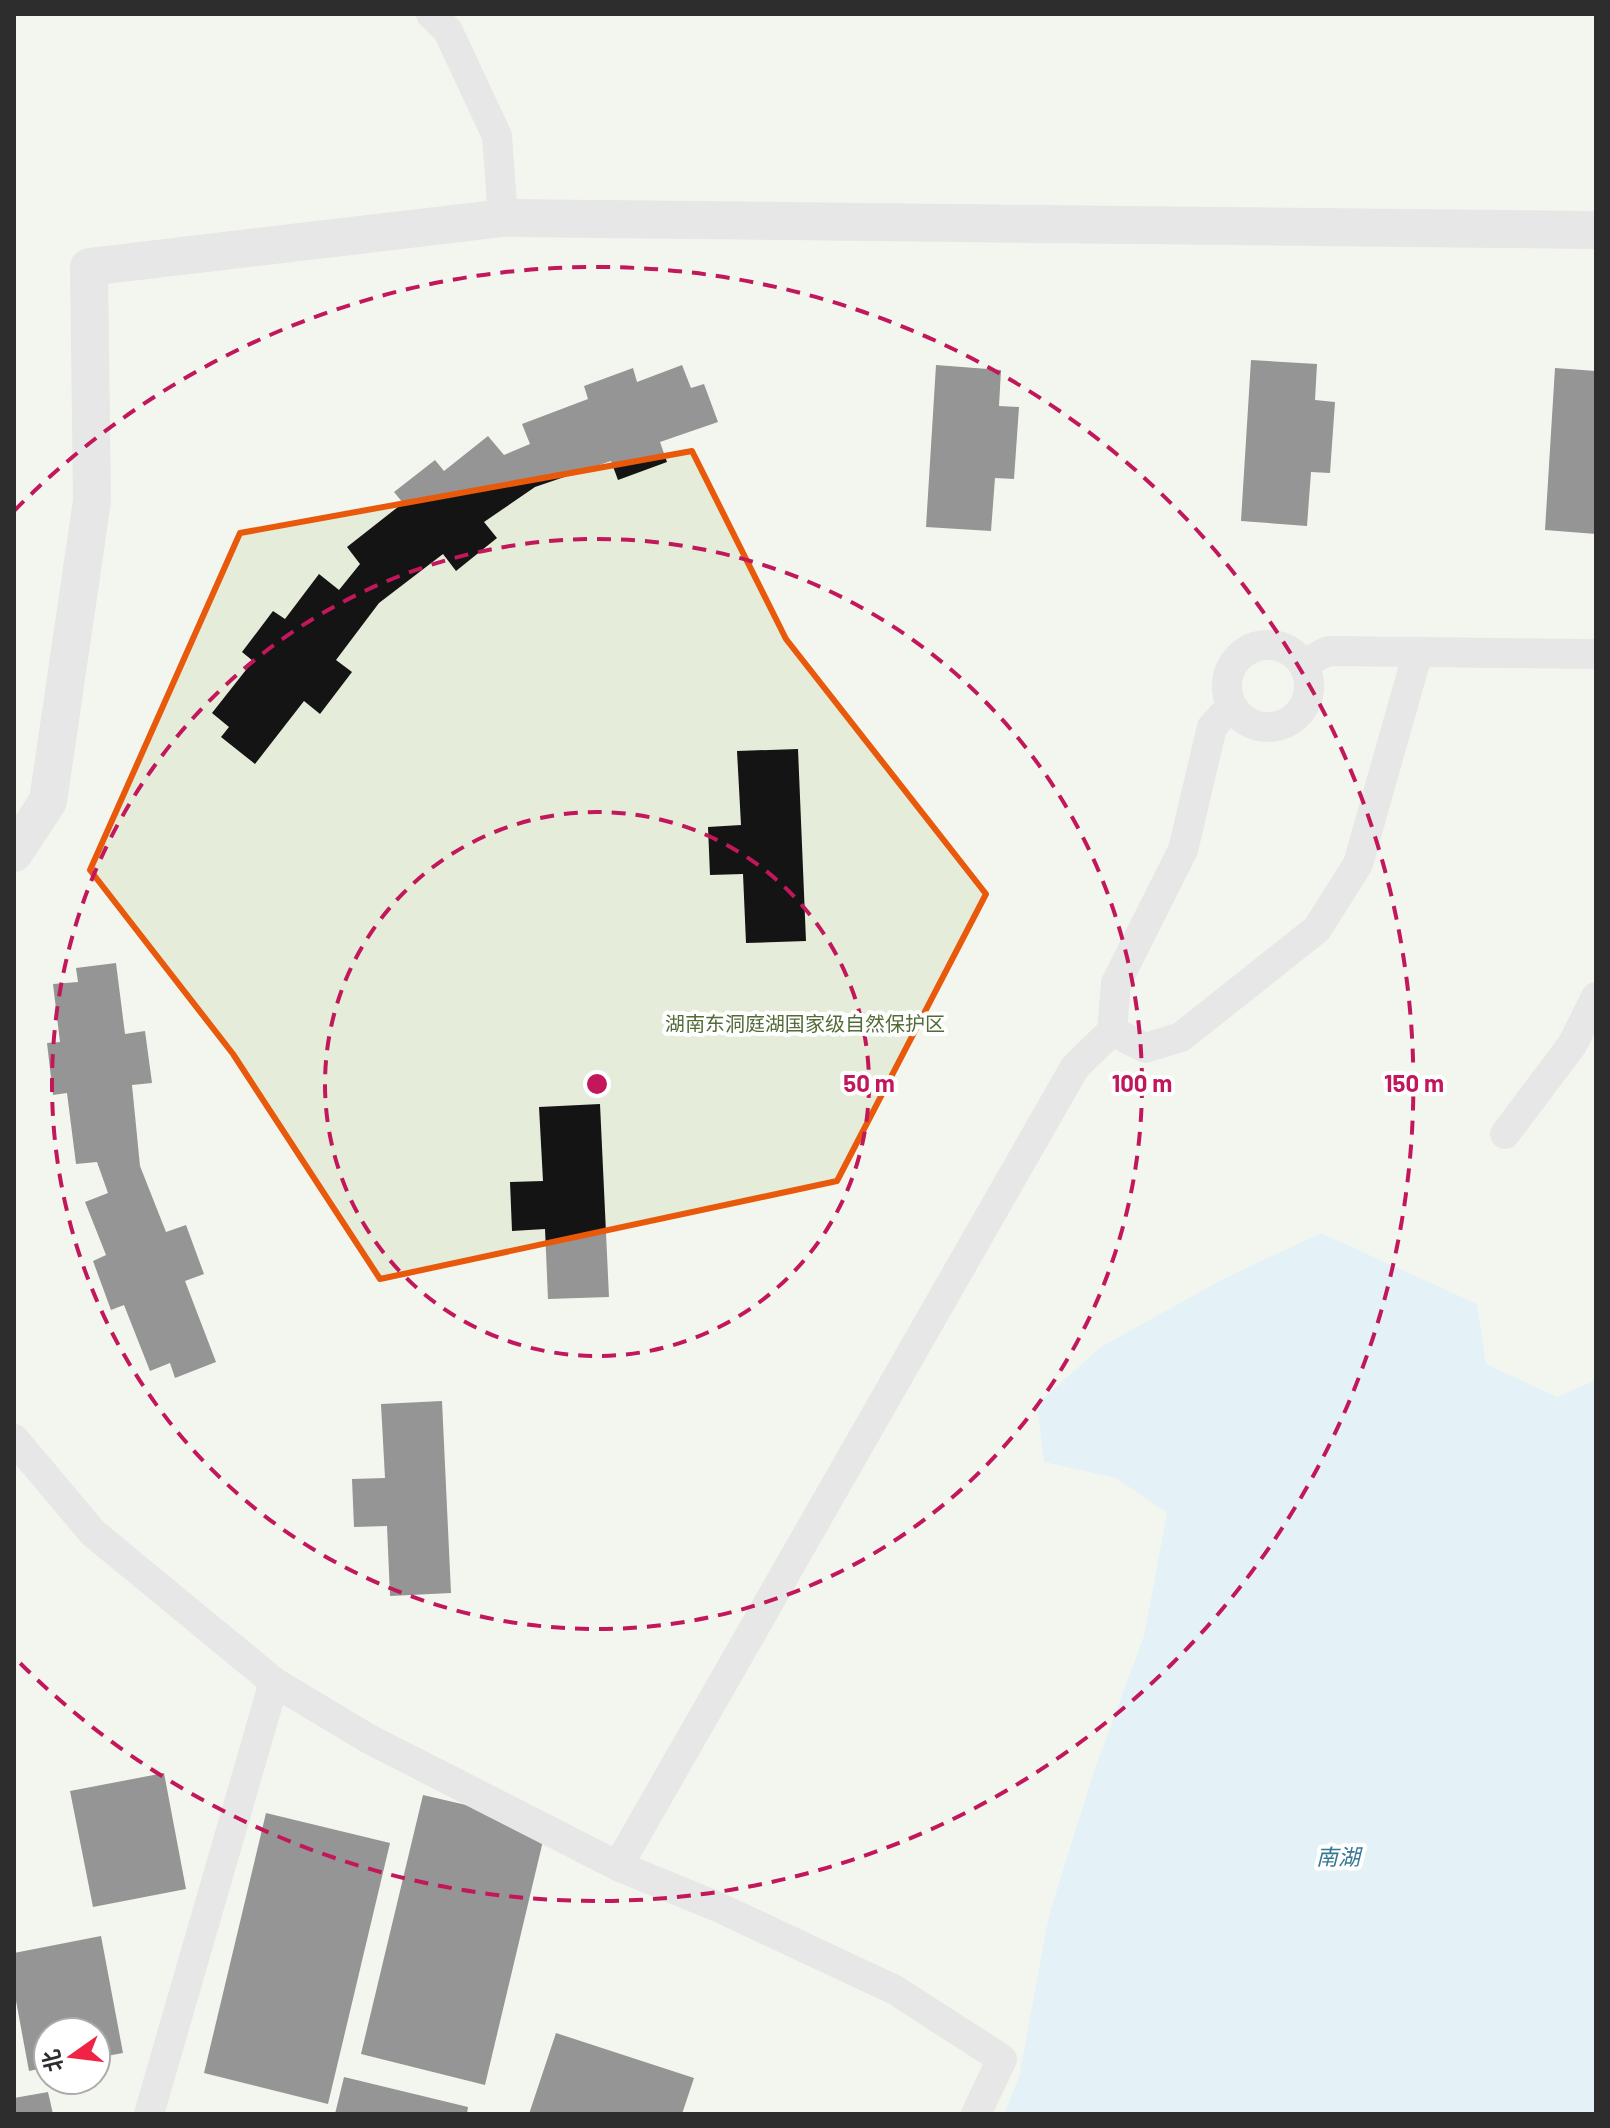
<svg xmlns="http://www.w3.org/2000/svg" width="1610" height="2128" font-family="Barlow,'Noto Sans SC',sans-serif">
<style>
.green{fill:#e5ecd9;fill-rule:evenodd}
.water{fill:#c4e1ed}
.building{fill:#141414}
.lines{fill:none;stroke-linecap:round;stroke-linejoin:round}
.minor{stroke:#cacaca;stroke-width:30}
.tertiary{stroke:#cacaca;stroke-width:38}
.marked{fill:none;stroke:#e8590c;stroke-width:6;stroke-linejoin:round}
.ring{fill:none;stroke:#c2185b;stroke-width:4;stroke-dasharray:14 10}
.labels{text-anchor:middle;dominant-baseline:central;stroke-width:8;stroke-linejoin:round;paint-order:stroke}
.park-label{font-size:20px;fill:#546b38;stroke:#fff}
.water-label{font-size:22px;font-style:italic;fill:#367894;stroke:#fff}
.centre{fill:#c2185b;stroke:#fff;stroke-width:4}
.ring-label{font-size:24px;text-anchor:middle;font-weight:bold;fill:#c2185b;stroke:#fff;stroke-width:8;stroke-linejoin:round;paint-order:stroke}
</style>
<rect width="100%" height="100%" fill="#fff"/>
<!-- green -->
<path class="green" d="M14,14H1596V2114H14ZM48,2032H96V2080H48Z"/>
<!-- water -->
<path class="water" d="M1321,1233L1477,1304L1486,1364L1557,1397L1596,1380V2114H1004L1019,2077L1049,1915L1094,1771L1144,1636L1167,1513L1116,1478L1044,1462L1037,1404L1101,1347L1221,1280Z"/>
<!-- building -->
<path class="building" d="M1251,360L1317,364L1315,400L1335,402L1330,473L1311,472L1307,526L1241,521Z
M682,365L691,388L704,384L718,422L660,442L667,462L618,480L611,461L535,487L484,522L497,538L456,571L443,554L379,603L336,660L352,672L320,714L304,701L255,764L221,737L229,727L212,713L253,661L242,652L273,611L285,619L319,574L339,590L360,564L347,547L403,503L394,492L435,460L444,471L488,436L504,455L530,444L522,424L588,399L584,386L633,368L637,382Z
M936,365L1001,370L999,406L1019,407L1014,479L995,478L991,531L926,527Z
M1555,368L1596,371V534L1545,530Z
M798,749L806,941L746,943L743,874L710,875L708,827L741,825L737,751Z
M116,963L125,1034L145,1031L152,1083L132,1085L140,1166L166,1232L186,1225L204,1274L185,1281L216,1362L175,1378L170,1363L150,1371L124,1305L111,1310L93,1261L106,1255L85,1202L108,1193L97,1162L76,1164L67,1093L53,1095L47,1043L60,1042L53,984L78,982L76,968Z
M600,1104L609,1297L548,1299L545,1229L512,1231L510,1182L543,1181L539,1107Z
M442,1401L451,1593L390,1596L387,1526L354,1527L352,1479L385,1478L381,1404Z
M164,1773L186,1889L93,1907L70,1791Z
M423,1795L547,1824L485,2085L361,2054Z
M266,1813L390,1843L328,2104L204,2073Z
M101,1936L123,2053L96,2058V2032H48V2067L29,2071L14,1990V1953Z
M556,2033L694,2078L682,2114H529Z
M344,2077L468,2107L467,2114H335Z
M48,2092L53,2114H14V2098Z"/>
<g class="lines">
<!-- minor -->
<path class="minor" d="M431,14L448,31L497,136L503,218
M1227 686a41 41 0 1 1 82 0a41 41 0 1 1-82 0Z
M1303,664L1328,651L1596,654
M1112,1031L1116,983L1183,850L1212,727L1232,705
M1505,1134L1572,1045L1596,997
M14,1439L93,1533L274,1682L369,1739L618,1866L718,1907L895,1990L1002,2059L976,2114
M618,1866L1075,1067L1112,1031L1145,1048L1181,1037L1317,929L1358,864L1418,652
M149,2114L274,1682"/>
<!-- tertiary -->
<path class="tertiary" d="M14,853L48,801L92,501L89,267L503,218L1596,230"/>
</g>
<!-- marked area -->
<path d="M0 0H1610V2128H0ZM692,451L786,639L986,894L837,1181L380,1279L233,1054L90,870L240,533Z" fill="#fff" fill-opacity=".55" fill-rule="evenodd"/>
<path class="marked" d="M692,451L786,639L986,894L837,1181L380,1279L233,1054L90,870L240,533Z"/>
<!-- distance rings -->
<g class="ring">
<circle cx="597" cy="1084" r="272"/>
<circle cx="597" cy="1084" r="545"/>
<path d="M14 511A817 817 0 1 1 14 1657"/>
</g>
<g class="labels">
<!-- park labels -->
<g class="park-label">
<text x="805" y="1023">湖南东洞庭湖国家级自然保护区</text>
</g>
<!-- water labels -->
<g class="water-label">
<text x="1338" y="1856">南湖</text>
</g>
</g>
<circle cx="597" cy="1084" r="12" class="centre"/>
<g class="ring-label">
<text x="869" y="1092">50 m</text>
<text x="1142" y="1092">100 m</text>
<text x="1414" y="1092">150 m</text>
</g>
<!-- border -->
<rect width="1610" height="2128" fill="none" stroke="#2d2d2d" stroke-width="32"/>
<!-- north arrow -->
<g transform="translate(72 2056) rotate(256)"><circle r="38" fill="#ffffff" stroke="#ababab" stroke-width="2"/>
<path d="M0-6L14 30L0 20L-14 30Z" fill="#f02344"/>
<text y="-12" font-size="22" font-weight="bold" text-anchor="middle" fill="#2d2d2d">北</text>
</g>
</svg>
